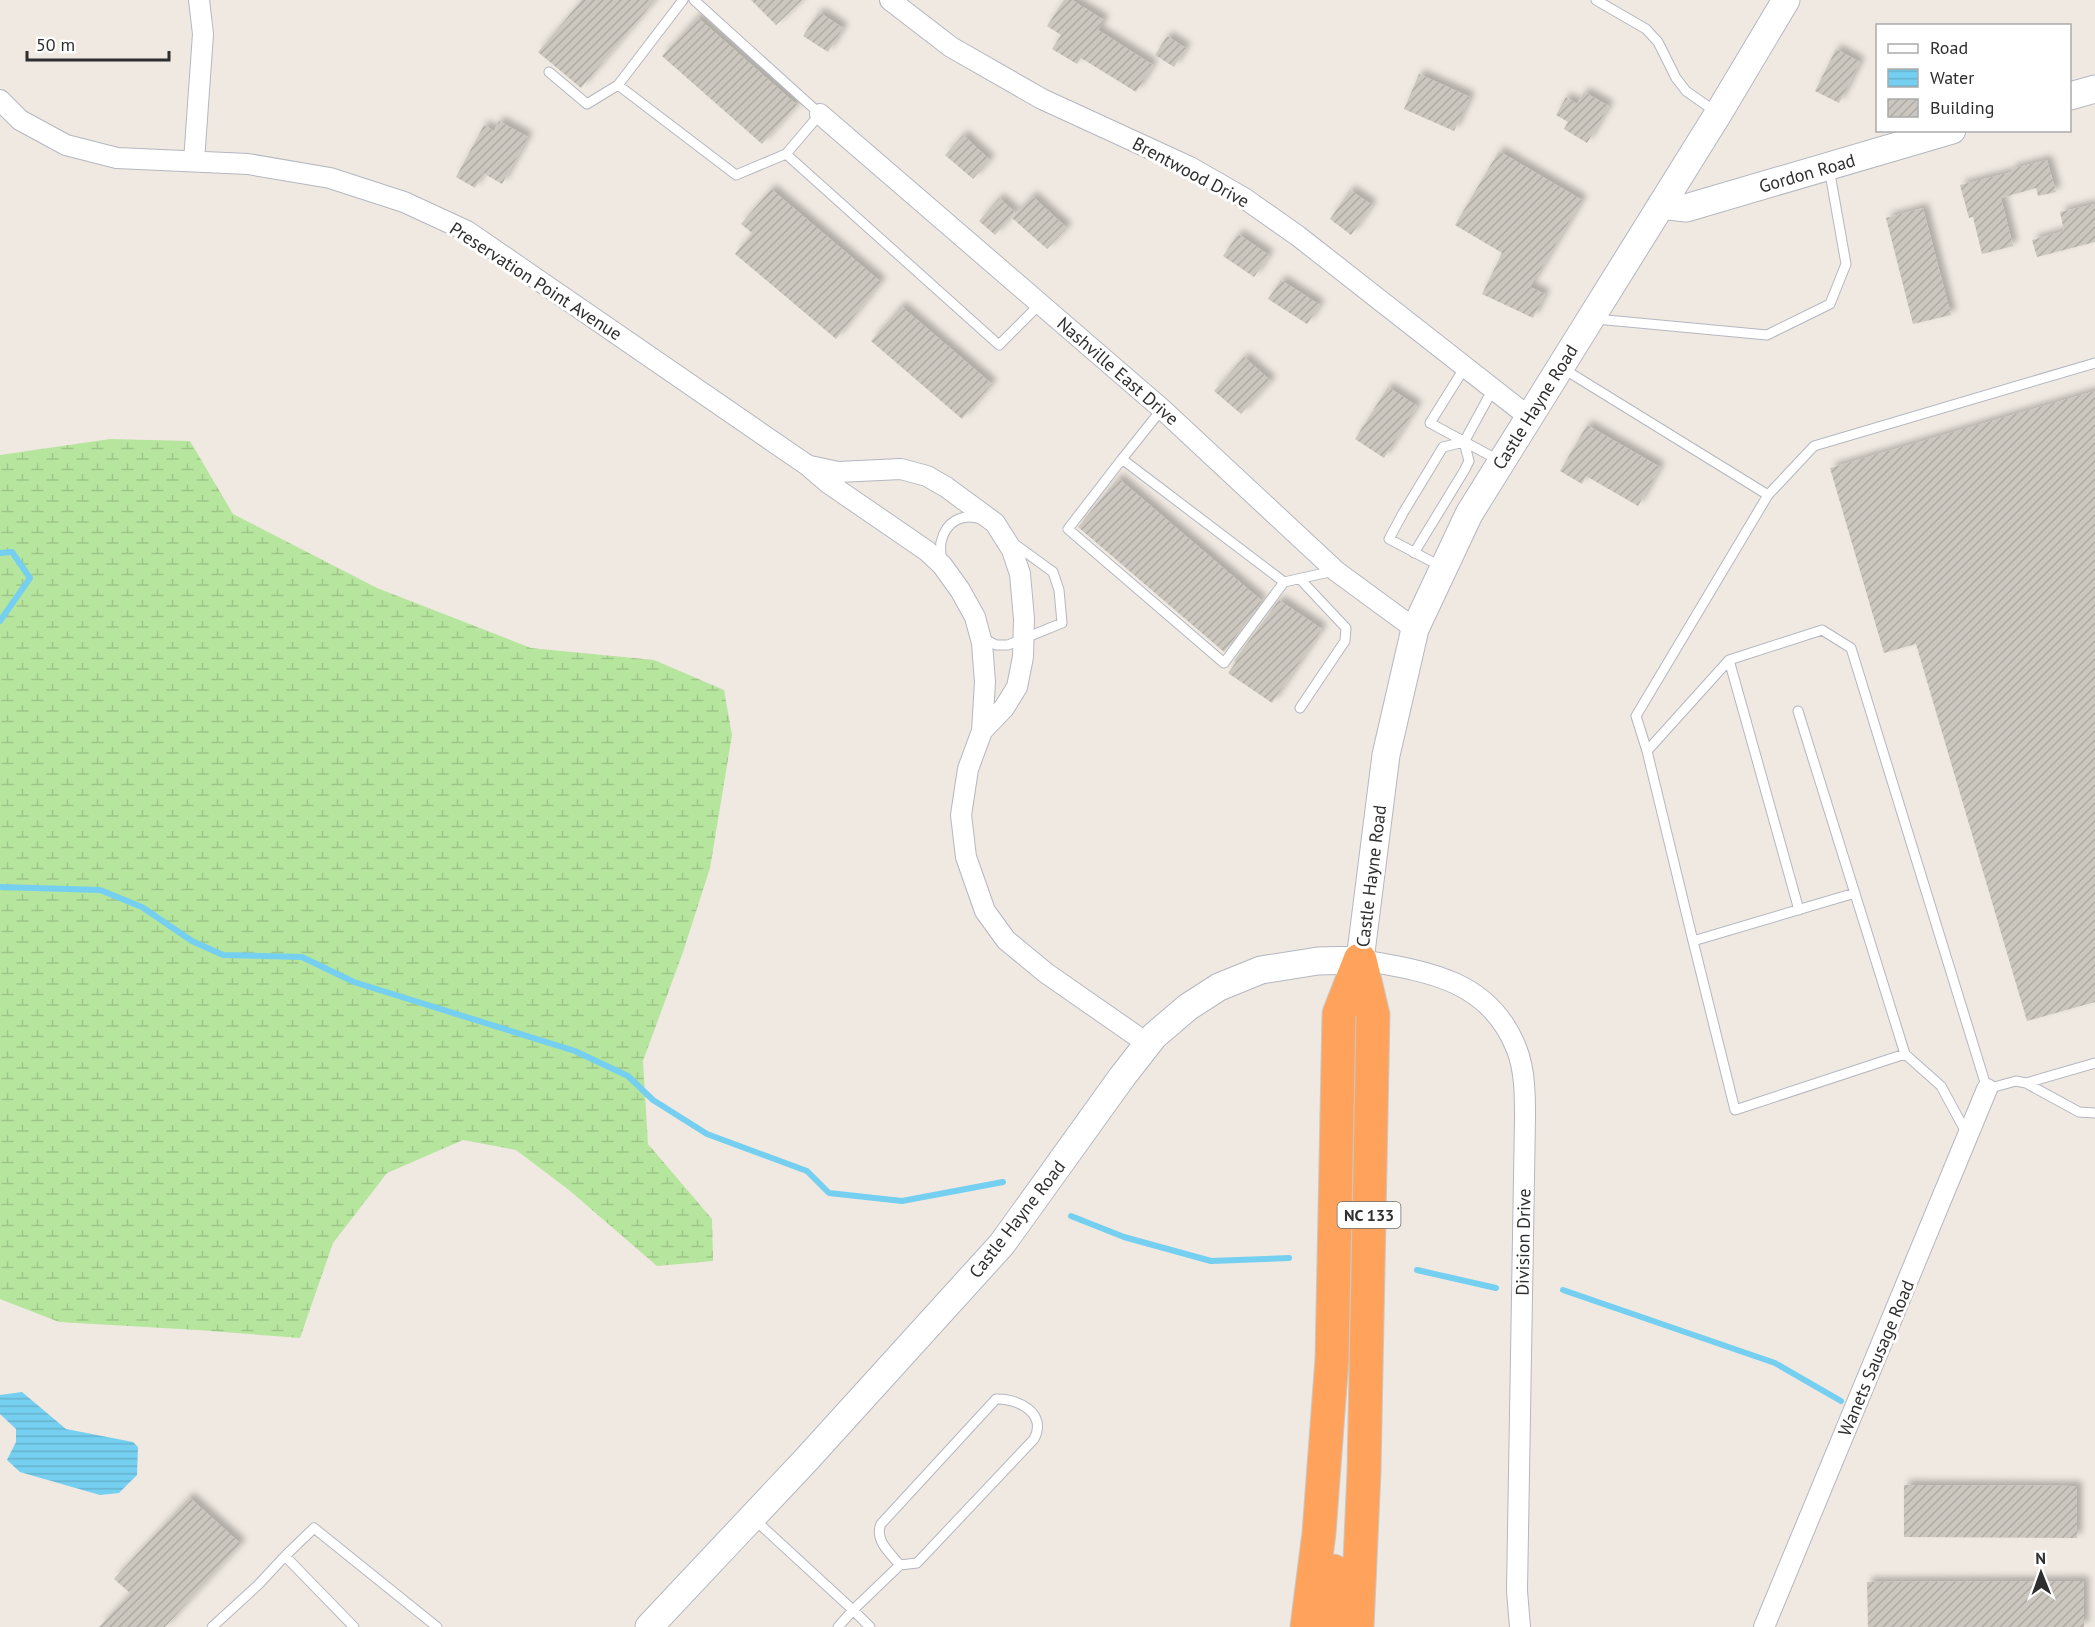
<svg xmlns="http://www.w3.org/2000/svg" width="2095" height="1627" font-family="'PT Sans',sans-serif">
<style>
.wetland{fill:url(#wetland-marsh)}
.water{fill:url(#water-rules)}
.lines{fill:none;stroke-linecap:round;stroke-linejoin:round}
.stream{stroke:#75cff0;stroke-width:6}
.building{fill:url(#building-hatch);filter:url(#shadow)}
.lane-casing{stroke:#b4b7c1;stroke-width:11}
.street-casing{stroke:#b4b7c1;stroke-width:22}
.secondary-casing{stroke:#b4b7c1;stroke-width:29}
.highway-casing{stroke:#c9c9c9;stroke-width:35}
.lane{stroke:#fff;stroke-width:9}
.street{stroke:#fff;stroke-width:20}
.secondary{stroke:#fff;stroke-width:27}
.highway{stroke:#ffa35c;stroke-width:33}
.labels{text-anchor:middle;dominant-baseline:central;stroke-width:6;stroke-linejoin:round;paint-order:stroke}
.shield{fill:#fff;stroke:#6d6d6d;stroke-width:1.5}
.shield-label{font-size:16px;font-weight:bold;fill:#2e2e2e}
.street-label{font-size:18px;fill:#2e2e2e;stroke:#fff}
</style>
<defs>
<pattern id="wetland-marsh" width="20" height="14" patternUnits="userSpaceOnUse" patternTransform="scale(1.5)"><rect width="20" height="14" fill="#b6e59e"/><path d="M1 5h8M5 5V1M11 12h8M15 12V8" fill="none" stroke="#9dc588"/></pattern>
<pattern id="water-rules" width="6" height="5" patternUnits="userSpaceOnUse" patternTransform="scale(1.5)"><rect width="6" height="5" fill="#75cff0"/><path d="M0 2.5h6" fill="none" stroke="#66b2ce"/></pattern>
<pattern id="building-hatch" width="6" height="6" patternUnits="userSpaceOnUse" patternTransform="scale(1.5)"><rect width="6" height="6" fill="#cbc7bf"/><path d="M-1 1l2-2M0 6l6-6M5 7l2-2" fill="none" stroke="#afaba4"/></pattern>
<filter id="shadow"><feDropShadow dx="5" dy="-5" stdDeviation="3" flood-color="#0004"/></filter>
</defs>
<rect width="100%" height="100%" fill="#efe9e1"/>
<!-- wetland -->
<path class="wetland" d="M110,439L190,441L233,514L377,588L531,648L654,660L724,690L732,735L710,868L683,952L643,1061L648,1144L712,1219L713,1261L657,1266L569,1190L516,1150L463,1140L387,1173L333,1243L300,1338L198,1330L59,1322L0,1299V455Z"/>
<!-- water -->
<path class="water" d="M22,1392L66,1429L133,1442L138,1447L137,1475L119,1493L100,1495L20,1472L7,1460L16,1442V1429L0,1414V1395Z"/>
<g class="lines">
<!-- stream -->
<path class="stream" d="M0,553L12,552L30,578L0,621
M0,887L100,890L142,907L192,941L223,955L302,957L354,982L575,1051L628,1076L653,1100L707,1134L807,1171L829,1193L902,1201L1003,1182
M1071,1216L1124,1237L1211,1261L1289,1258
M1417,1270L1496,1288
M1563,1290L1775,1363L1841,1401"/>
</g>
<!-- building -->
<path class="building" d="M582,0H655L581,88L538,52Z
M751,0H802L776,25Z
M1064,0H1072L1104,20L1098,30L1153,65L1136,92L1081,58L1077,64L1052,49L1061,35L1047,26Z
M819,12L843,28L828,52L803,36Z
M697,17L797,105L762,144L662,56Z
M1167,36L1186,48L1174,67L1155,55Z
M1836,49L1860,62L1839,103L1815,91Z
M1419,74L1470,97L1454,131L1404,109Z
M1584,92L1609,106L1587,143L1564,129L1568,122L1556,115L1566,97L1577,104Z
M499,121L528,137L502,184L483,173L475,188L456,177L484,125L494,131Z
M963,135L990,160L973,179L945,155Z
M1499,151L1582,200L1530,287L1545,294L1533,318L1482,294L1502,253L1455,225Z
M2047,160L2056,192L2038,196L2036,188L2001,198L2013,246L1982,254L1973,217L1969,218L1960,185L2012,172L2011,169Z
M771,189L881,282L836,339L735,254L752,233L741,224Z
M1350,190L1372,205L1351,235L1330,219Z
M1032,196L1067,228L1047,249L1012,218Z
M999,198L1015,212L995,235L979,221Z
M2095,204V242L2037,257L2032,240L2064,231L2060,212Z
M1923,208L1951,315L1913,324L1886,218Z
M1238,234L1269,255L1254,277L1223,256Z
M1281,280L1320,305L1307,324L1268,299Z
M901,306L992,384L962,419L871,341Z
M1244,357L1271,381L1241,414L1214,391Z
M1388,387L1417,406L1384,458L1355,439Z
M2095,391V1002L2027,1021L1916,644L1884,653L1830,468Z
M1587,425L1660,467L1638,506L1586,476L1582,484L1560,471Z
M1118,478L1262,601L1224,652L1078,527Z
M1279,600L1322,629L1272,703L1228,673L1236,662L1234,661Z
M1904,1485L2077,1486V1538L1904,1537Z
M189,1497L241,1544L165,1627H99L130,1593L114,1579Z
M2084,1581V1627H1868L1867,1582Z"/>
<g class="lines">
<!-- lane casing -->
<g class="lane-casing">
<path id="lane" d="M683,0L618,85L736,175L786,154L820,114L694,0
M1596,0L1646,29L1658,42L1676,78L1686,91L1716,112
M549,72L587,104L618,85
M786,154L999,345L1040,304
M1596,319L1767,335L1830,304L1846,264L1829,168
M1465,367L1430,423L1500,461
M1562,368L1768,495L1636,716L1647,751L1729,660L1822,630L1851,648L1987,1089L2016,1081L2026,1083L2079,1112L2095,1113
M1162,409L1122,459L1284,582L1334,571
M1122,459L1068,529L1224,663L1284,582
M1768,495L1814,446L2095,363
M1414,553L1464,471L1469,461L1464,442L1493,389
M942,562C941,556 940,548 941,542C946,521 962,513 981,519
M1442,567L1389,539L1403,513L1443,447L1464,442
M1300,579L1346,628L1345,641L1300,708
M982,638L996,645H1008L1062,623L1059,590L1053,572L1013,543
M1729,660L1799,910
M1798,711L1905,1054L1941,1086L1967,1134
M1647,751L1693,941L1855,893
M1693,941L1735,1110L1905,1054
M2026,1083L2095,1063
M754,1519L853,1610L900,1565L917,1563L1034,1439C1048,1413 1017,1398 996,1399L881,1524C874,1540 890,1553 900,1565
M285,1556L314,1528L437,1627
M212,1627L258,1585L285,1556L354,1627
M838,1627L853,1610L870,1627"/>
</g>
<!-- street casing -->
<g class="street-casing">
<path id="street" d="M890,0L951,47L1042,99L1190,167L1244,198L1298,236L1529,417
M0,100L20,120L66,145L117,158L248,164L330,178L404,202L467,231L807,465L828,483L927,551L942,565L960,590L975,617L982,643L985,682L982,731L968,769L961,815L966,857L985,911L1006,940L1046,973L1148,1044
M820,114L1162,409L1336,571L1415,629
M194,161L203,34L199,0
M810,466L838,472L901,469L927,476L946,487L995,523L1012,550L1020,574L1024,619L1023,657L1017,687L1004,708L982,731
M1360,960C1426,971 1490,979 1517,1050C1525,1071 1525,1096 1525,1118L1517,1591L1520,1627
M1764,1627L1987,1089"/>
</g>
<!-- secondary casing -->
<g class="secondary-casing">
<path id="secondary" d="M2070,96L2095,89
M1661,205L1686,208L1952,130
M649,1627L806,1460L1002,1244L1122,1077L1154,1036L1188,1007L1219,987L1261,970L1318,961L1360,960L1386,755L1415,629L1469,514L1718,114L1786,0"/>
</g>
<!-- highway casing -->
<g class="highway-casing">
<path id="highway" d="M1307,1627L1319,1533L1332,1359L1339,1014L1360,960
M1332,1627L1333,1571
M1357,1627L1364,1472L1373,1015L1360,960"/>
</g>
<!-- lane -->
<use href="#lane" class="lane"/>
<!-- street -->
<use href="#street" class="street"/>
<!-- secondary -->
<use href="#secondary" class="secondary"/>
<!-- highway -->
<use href="#highway" class="highway"/>
</g>
<g class="labels">
<!-- shield labels -->
<rect class="shield" x="1337.5" y="1202" width="63" height="26" rx="4.5"/>
<g class="shield-label">
<text x="1369" y="1215">NC 133</text>
</g>
<!-- street labels -->
<g class="street-label">
<text transform="translate(1191 172) rotate(28)">Brentwood Drive</text>
<text transform="translate(1807 173) rotate(-16)">Gordon Road</text>
<text transform="translate(536 281) rotate(33)">Preservation Point Avenue</text>
<text transform="translate(1118 371) rotate(41)">Nashville East Drive</text>
<text transform="translate(1535 407) rotate(-58)">Castle Hayne Road</text>
<text transform="translate(1371 876) rotate(-83)">Castle Hayne Road</text>
<text transform="translate(1017 1219) rotate(-52)">Castle Hayne Road</text>
<text transform="translate(1523 1242) rotate(-89)">Division Drive</text>
<text transform="translate(1876 1358) rotate(-67)">Wanets Sausage Road</text>
</g>
</g>
<!-- legend -->
<rect x="1876" y="24" width="195" height="108" fill="#ffffff" stroke="#ababab" stroke-width="1.5"/>
<rect x="1888" y="44" width="30" height="9" fill="#ffffff" stroke="#ababab" stroke-width="1.5"/>
<text x="1930" y="54" font-size="18" fill="#2e2e2e">Road</text>
<rect x="1888" y="69" width="30" height="18" fill="url(#water-rules)" stroke="#ababab" stroke-width="1.5"/>
<text x="1930" y="84" font-size="18" fill="#2e2e2e">Water</text>
<rect x="1888" y="99" width="30" height="18" fill="url(#building-hatch)" stroke="#ababab" stroke-width="1.5"/>
<text x="1930" y="114" font-size="18" fill="#2e2e2e">Building</text>
<!-- north arrow -->
<g transform="translate(2041 1573) rotate(359)" stroke="#ffffff" stroke-width="4.5" paint-order="stroke">
<path d="M0-4.5L10 22L0 15L-10 22Z" fill="#2e2e2e"/>
<text y="-9" font-size="16" font-weight="bold" text-anchor="middle" fill="#2e2e2e">N</text>
</g>
<!-- scale -->
<path d="M27 51v9h142v-9" fill="none" stroke="#2e2e2e" stroke-width="3"/>
<text x="36" y="51" font-size="18" fill="#2e2e2e" stroke="#ffffff" stroke-width="4.5" paint-order="stroke">50 m</text>
</svg>
